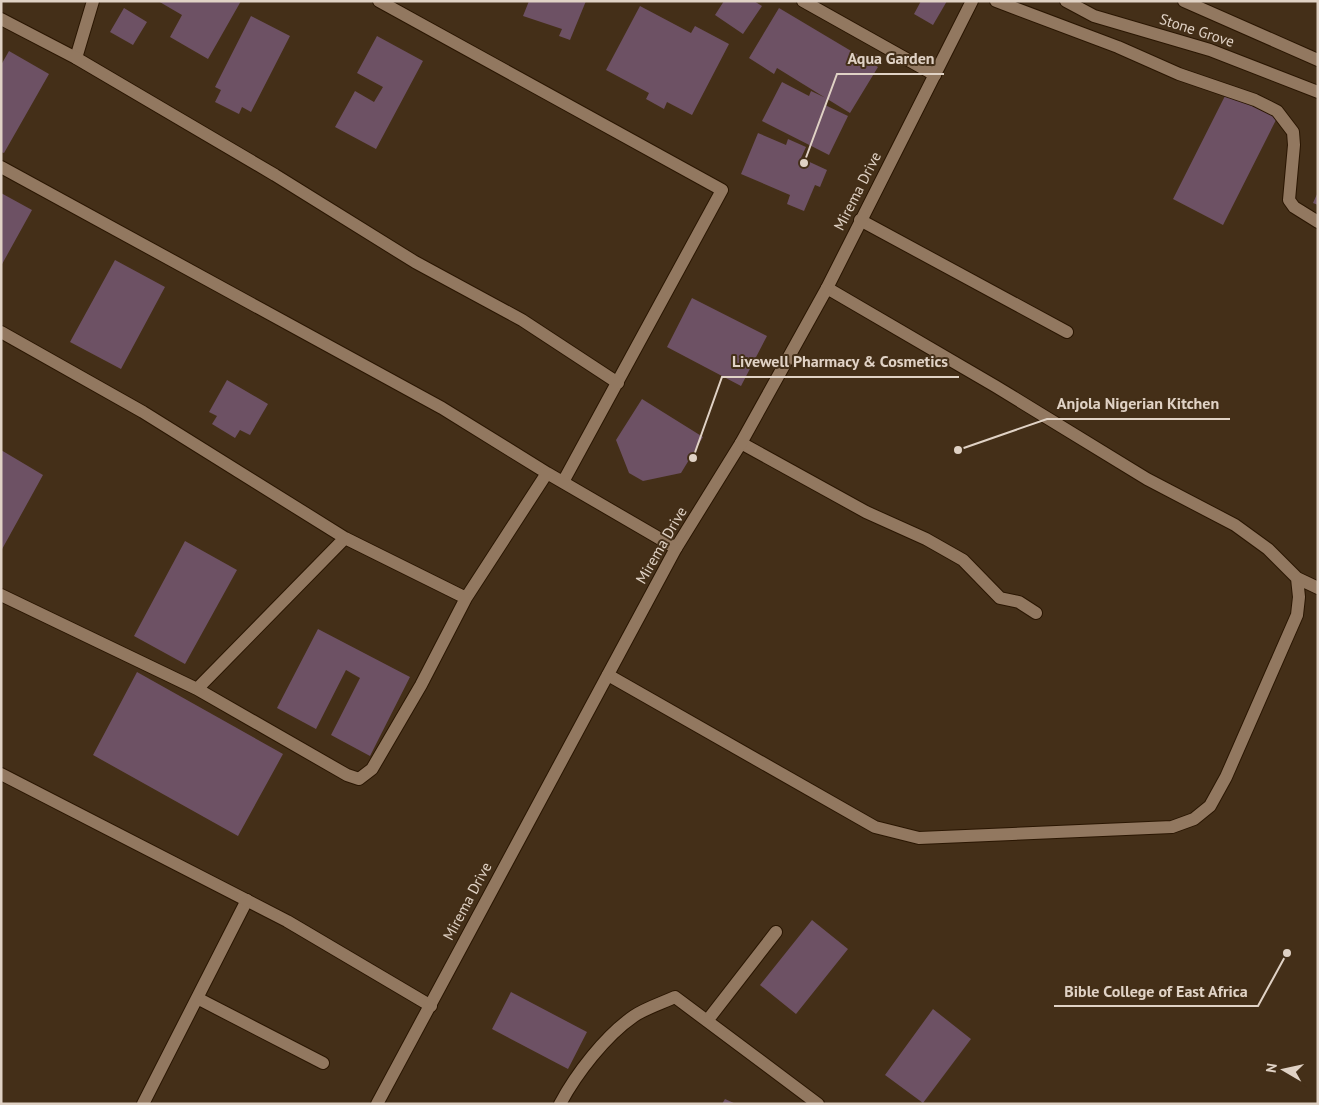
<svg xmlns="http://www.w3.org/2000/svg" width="1319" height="1105" font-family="'PT Sans',sans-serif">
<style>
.building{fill:#6d5164}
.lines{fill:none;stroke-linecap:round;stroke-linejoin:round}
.service-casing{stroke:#2a1602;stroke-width:14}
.minor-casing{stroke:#2a1602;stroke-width:14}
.tertiary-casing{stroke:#2a1602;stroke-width:14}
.service{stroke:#927860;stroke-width:12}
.minor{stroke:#927860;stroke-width:12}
.tertiary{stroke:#927860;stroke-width:12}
.labels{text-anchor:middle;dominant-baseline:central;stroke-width:4;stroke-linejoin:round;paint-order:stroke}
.street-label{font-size:15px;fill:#e0d2c5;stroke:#442f18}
.leader{fill:none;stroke:#e0d2c5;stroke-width:2}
.callout-dot{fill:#e0d2c5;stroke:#442f18;stroke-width:2}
.callout-label{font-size:16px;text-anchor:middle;font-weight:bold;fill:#e0d2c5;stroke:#442f18;stroke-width:4;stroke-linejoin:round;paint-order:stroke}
</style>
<rect width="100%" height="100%" fill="#442f18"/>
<!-- building -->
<path class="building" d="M158,1H241L208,59L170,37L182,15Z
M529,1H586L570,40L559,36L562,29L523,16Z
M724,1H754L762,6L743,34L715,15Z
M921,1H947L933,25L914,14Z
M640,6L691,33L695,26L729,44L692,115L667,102L664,109L646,99L649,93L606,70Z
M124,8L147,22L133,45L110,32Z
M779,8L878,67L850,113L777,68L774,74L749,58Z
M251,16L290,36L251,112L242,107L239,114L215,102L221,90L215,87Z
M377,36L423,61L376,149L335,127L355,91L374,102L383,87L357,73Z
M9,51L49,74L4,153L1,152V65Z
M782,82L809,96L811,91L828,99L825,105L848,116L829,155L762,121Z
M1227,92L1277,118L1223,225L1173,199Z
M758,133L786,145L788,139L806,147L801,158L827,170L820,187L815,185L804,211L787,204L790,195L741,174Z
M1318,192V205L1313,203Z
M1,193L32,210L1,266Z
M115,260L165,287L121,369L70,342Z
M692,298L767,336L741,386L667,347Z
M227,380L268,404L250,435L240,430L235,438L212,424L217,416L209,412Z
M642,399L703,437L681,473L643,481L629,473L616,440Z
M1,450L43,475L1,551Z
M185,541L237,570L185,664L134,636Z
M318,629L410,677L370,756L331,735L360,678L346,670L316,729L277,708Z
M137,672L283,754L238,836L93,755Z
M812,920L848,949L796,1014L760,985Z
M511,992L587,1032L568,1069L492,1029Z
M933,1009L971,1039L923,1103L885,1075Z
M725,1099L736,1104H722Z"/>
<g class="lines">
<!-- service casing -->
<g class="service-casing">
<path id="service" d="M803,1L935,75
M76,58L93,1
M860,220L1067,332
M197,998L323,1063
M707,1021L776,932
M143,1104L247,900
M560,1104C576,1074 605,1036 634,1016C646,1008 662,1003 675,997L818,1104"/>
</g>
<!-- minor casing -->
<g class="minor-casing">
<path id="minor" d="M379,1L722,190L563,482
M996,1L1118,47L1179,74L1255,100L1277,111L1293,132L1294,145L1289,200L1294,207L1318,222
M1066,1L1094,16L1210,50L1318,92
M1184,1L1318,60
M1,19L76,58L275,175L415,262L522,320L618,383
M1,167L442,408L547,473L676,548
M1,332L143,412L345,538L466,598L547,473
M741,443L866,512L926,539L963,560L1000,598L1019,602L1036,613
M1297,578L1318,588
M1,595L197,689L347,775L359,779L372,769L421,685L466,598
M608,675L875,827L919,838L1172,827L1194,819L1210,806L1226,777L1297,615L1299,597L1297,578L1268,549L1235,525L1147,479L995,386L827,288
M197,689L345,538
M1,774L287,921L431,1006"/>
</g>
<!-- tertiary casing -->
<g class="tertiary-casing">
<path id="tertiary" d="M377,1104L676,548L741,443L827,288L972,1"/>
</g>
<!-- service -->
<use href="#service" class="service"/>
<!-- minor -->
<use href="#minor" class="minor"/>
<!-- tertiary -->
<use href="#tertiary" class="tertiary"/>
</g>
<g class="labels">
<!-- street labels -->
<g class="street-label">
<text transform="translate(1197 30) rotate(18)">Stone Grove</text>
<text transform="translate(857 191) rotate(-63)">Mirema Drive</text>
<text transform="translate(661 545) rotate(-60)">Mirema Drive</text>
<text transform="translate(467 901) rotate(-62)">Mirema Drive</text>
</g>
</g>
<!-- callouts -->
<path class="leader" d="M804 163L837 74H944M693 458L722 377H959M958 450L1047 419H1230M1287 953L1258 1006H1054"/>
<g class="callout-dot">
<circle cx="804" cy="163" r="5"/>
<circle cx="693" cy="458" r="5"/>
<circle cx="958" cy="450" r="5"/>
<circle cx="1287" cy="953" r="5"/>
</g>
<g class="callout-label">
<text x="891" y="64">Aqua Garden</text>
<text x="840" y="367">Livewell Pharmacy &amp; Cosmetics</text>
<text x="1138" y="409">Anjola Nigerian Kitchen</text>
<text x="1156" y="997">Bible College of East Africa</text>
</g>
<!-- border -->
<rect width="1319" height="1105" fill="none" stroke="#e0d2c5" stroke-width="5"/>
<!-- north arrow -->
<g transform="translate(1284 1070) rotate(279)" stroke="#442f18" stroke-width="4" paint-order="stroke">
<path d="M0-4L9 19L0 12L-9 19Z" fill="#e0d2c5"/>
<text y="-8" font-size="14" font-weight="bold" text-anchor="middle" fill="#e0d2c5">N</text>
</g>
</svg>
